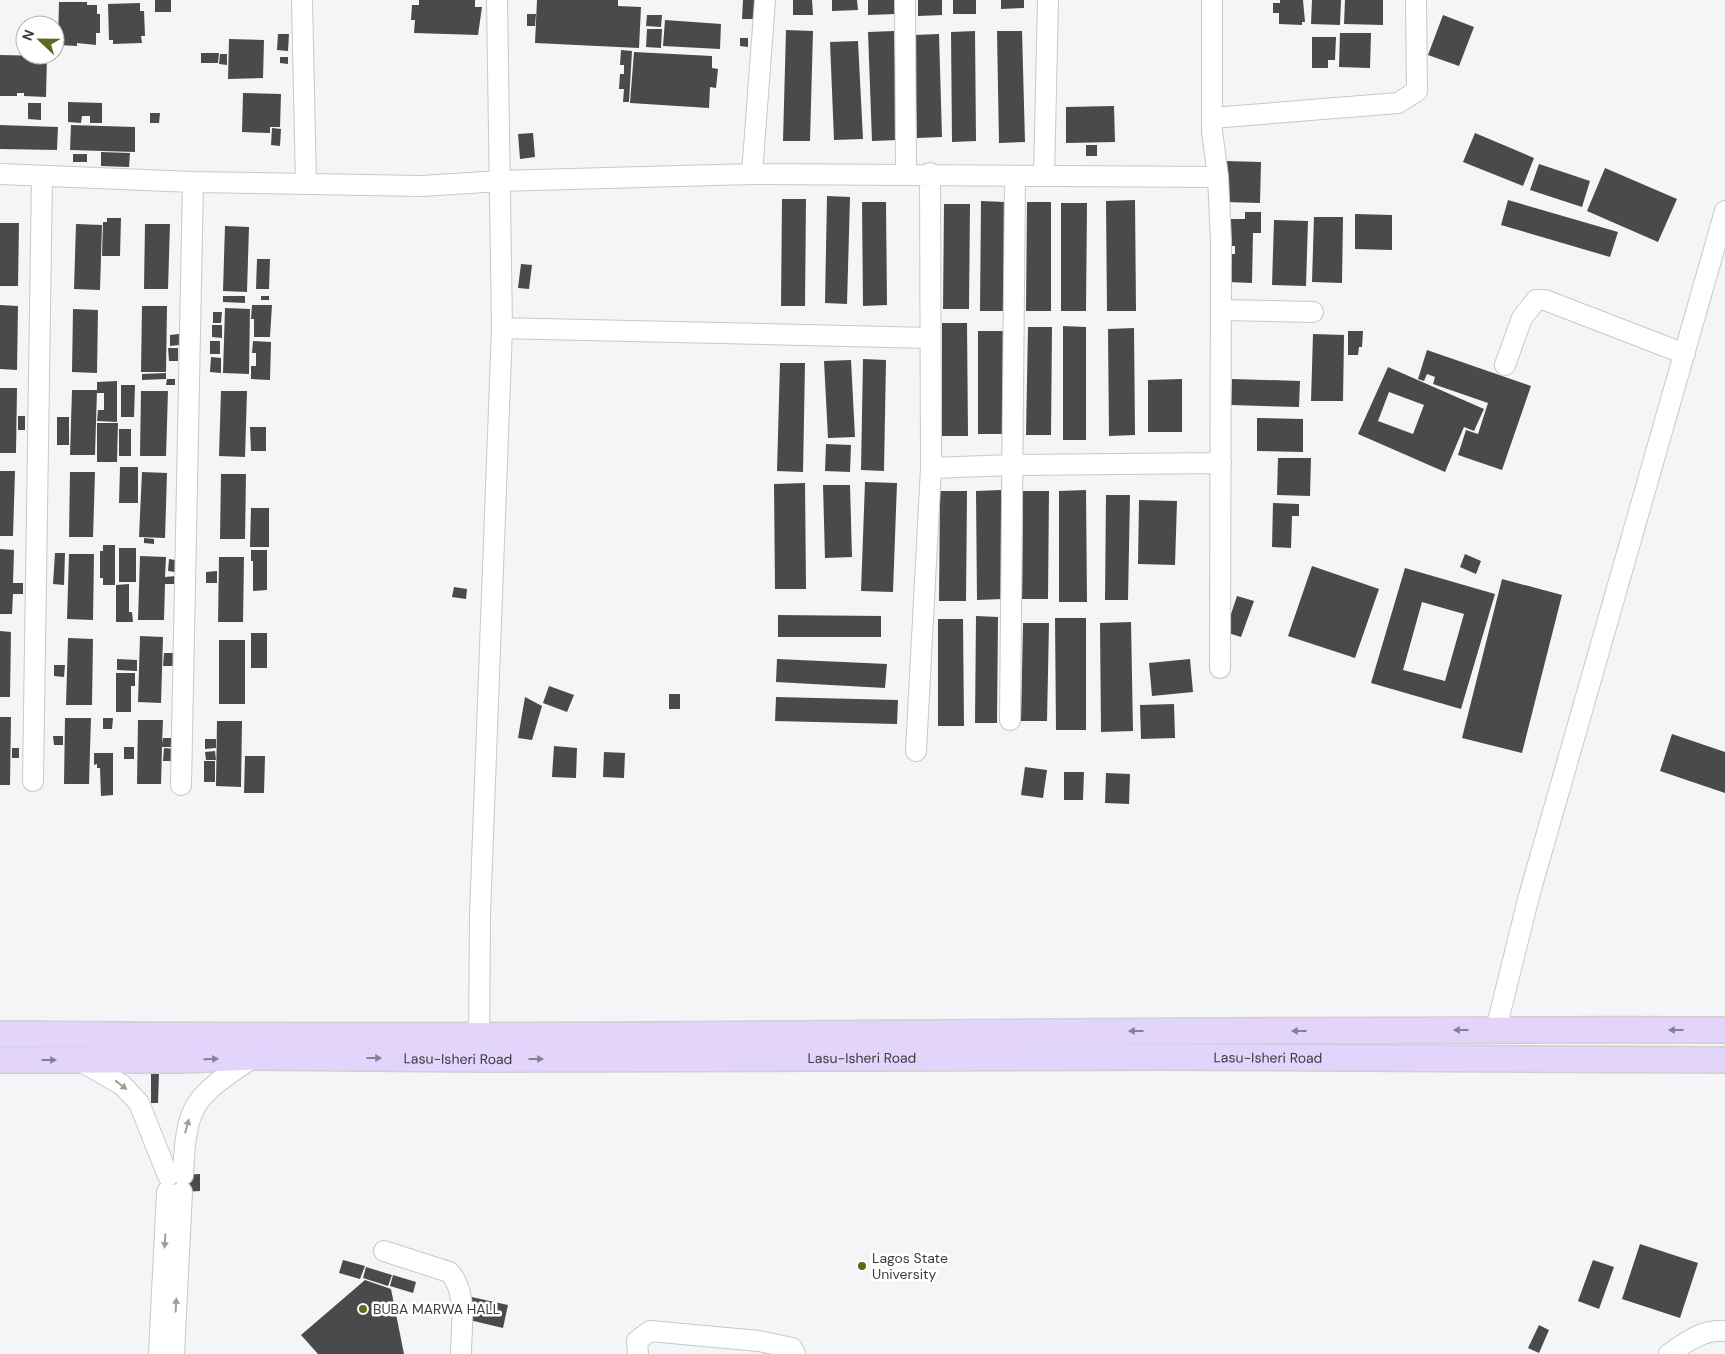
<svg xmlns="http://www.w3.org/2000/svg" width="1725" height="1354" font-family="'DM Sans',sans-serif">
<style>
.building{fill:#4a494b;fill-rule:evenodd}
.lines{fill:none;stroke-linecap:round;stroke-linejoin:round}
.minor-casing{stroke:#c8c7cb;stroke-width:22}
.major-casing{stroke:#d0d0d0;stroke-width:28}
.minor{stroke:#fff;stroke-width:20}
.major{stroke:#e3d4fc;stroke-width:25}
.oneway{fill:#878093}
.oneway2{fill:#9e9e9e}
.poi-dot{fill:#576d1d;stroke:#fff;stroke-width:2}
.labels{text-anchor:middle;dominant-baseline:central;stroke-width:5;stroke-linejoin:round;paint-order:stroke}
.street-label{font-size:14px;fill:#3c3c3d;stroke:#fff}
.poi-label{font-size:14px;fill:#3c3c3d;stroke:#fff;text-anchor:start}
</style>
<rect width="100%" height="100%" fill="#f5f4f7"/>
<!-- building -->
<path class="building" d="M155,0H171V12H155Z
M419,0H475V7H482L478,35L414,33L415,20H411L412,5H419Z
M537,0H618V6L641,7L639,48L535,43Z
M743,0H757L756,19H742Z
M793,0H812L813,15H793Z
M832,0H857L858,10L832,11Z
M868,0H895L896,14L868,15Z
M918,0H942V15L918,16Z
M953,0H976V14H953Z
M1001,0H1024V8L1001,9Z
M1280,0H1303L1305,22H1302V25L1279,24V13H1273V3H1280Z
M1312,0H1341L1340,25L1311,24Z
M1345,0H1383V25L1344,24Z
M59,2H87V5H97V14H100V33H96V45L77,43V46L58,45Z
M140,3V11H144L145,36H141L142,43L113,44V40H109L108,4Z
M527,14H536L535,26H527Z
M647,15H662L661,27L646,26Z
M1443,15L1474,27L1459,66L1428,55Z
M665,20L721,24L720,49L663,46Z
M647,29H662L661,48L646,47Z
M786,30L813,31L810,141H783Z
M894,31L898,140L872,141L868,32Z
M975,31L976,141L952,142L951,32Z
M997,31H1022L1025,142L999,143Z
M1340,33H1371L1370,68L1339,67Z
M278,34H289L288,51L277,50Z
M939,34L942,137L917,138L914,35Z
M1312,37H1336L1335,60H1328V68H1312Z
M740,38H748V47L740,46Z
M229,39L264,40L263,78L228,79Z
M858,41L863,139L834,140L830,42Z
M621,50L632,51L629,102H623L624,89H619L620,74H624V65H620Z
M634,52L712,56V68L718,69L716,88L710,87L709,108L630,103Z
M201,53H219L218,63H201Z
M220,54H227V65L219,64Z
M0,55L47,56L46,97L24,96V93H17V96H0Z
M280,57H288V64L280,63Z
M243,93L281,94L280,127H270V133L242,132Z
M68,102L102,103V123H90V116H82L81,123L68,122Z
M28,103H41V120L28,119Z
M1114,106L1115,142L1066,143V107Z
M150,113H160L159,123H150Z
M0,125L58,127L57,150L0,149Z
M71,125L135,127V152L70,150Z
M272,128L281,129L280,146L271,145Z
M533,133L535,157L520,159L518,134Z
M1475,133L1534,158L1523,186L1463,162Z
M1086,145H1097V156H1086Z
M101,152L130,153L129,167L101,166Z
M73,154H87V162H73Z
M1225,161L1261,162L1260,203L1224,202Z
M1539,164L1590,181L1582,207L1530,190Z
M1605,168L1677,199L1658,242L1587,211Z
M827,196L850,197L847,304L825,303Z
M782,199H806L805,306H781Z
M1135,200L1136,311H1107L1106,201Z
M1508,200L1618,232L1610,257L1501,225Z
M981,201L1005,202L1004,311H980Z
M862,202H886L887,305L863,306Z
M1027,202H1051V311H1026Z
M1061,203H1087L1086,311H1061Z
M944,204H970L969,309H943Z
M1245,212H1261V233H1253L1252,283L1227,282V254H1235V246H1227L1228,219H1245Z
M1355,214L1392,215V250L1355,249Z
M1314,217H1343L1342,283L1312,282Z
M107,218H121L120,256H102L103,222H107Z
M1274,220L1308,221L1306,286L1272,285Z
M0,223H19L18,286H0Z
M76,224L102,225L100,290L74,289Z
M145,224H170L168,289H144Z
M225,226L249,227L247,292L223,291Z
M257,259H270L269,289H256Z
M521,264L532,265L529,289L518,288Z
M223,296H245V303L223,302Z
M261,296H269V300H261Z
M0,305L18,306L17,370L0,369Z
M252,305H272L270,337H254V319H251Z
M142,306H167L166,372H141Z
M225,308L250,309L249,374L223,373Z
M73,309L98,310L97,373L72,372Z
M213,312H222L221,323H213Z
M942,323H967L968,436H942Z
M212,325H222V338L212,337Z
M1063,326L1086,327V440H1063Z
M1028,327H1052L1051,435H1026Z
M1134,328L1135,435L1109,436L1108,329Z
M978,331H1003V434H978Z
M1348,331H1363L1362,347H1359L1358,355H1348Z
M179,334V345L170,346V335Z
M1313,334L1344,335L1343,401H1311Z
M210,341H220V354H210Z
M253,341L271,342L270,380L251,379V366H256V353H252Z
M168,348H178V361H169Z
M1427,350L1531,386L1502,470L1458,455L1466,430L1478,434L1488,403L1433,384L1435,377L1427,374L1424,381L1418,379Z
M211,357L221,358V373L210,372Z
M863,359L886,360L884,471L861,470Z
M851,360L855,437L828,438L824,361Z
M780,363H805L803,472L777,471Z
M1388,367L1484,409L1474,431L1464,427L1445,472L1358,434ZM1389,392L1424,405L1413,434L1378,421Z
M166,373V379L142,380V374Z
M167,379H175V385H166Z
M1182,379V432H1148V380Z
M1232,379L1300,381L1299,407L1231,405Z
M117,381V422L97,421L98,410H104V393H97V382Z
M121,385H135L134,417H121Z
M0,388H17L16,453H0Z
M72,390H97L95,455H70Z
M141,391H168L166,456H140Z
M221,391H247L245,457L219,456Z
M18,416H25V430H18Z
M57,417H69V445H57Z
M1257,418L1303,419V452L1257,451Z
M97,423H118L117,462H97Z
M250,427H266V451H251Z
M119,429H131V456H119Z
M826,444L851,445L850,472L825,471Z
M1278,458H1311L1310,496L1277,495Z
M120,467H138V503H119Z
M0,471H15L13,536H0Z
M70,472H95L93,537H69Z
M142,472L167,473L165,538L139,537Z
M221,474H246L245,539H220Z
M865,482L897,483L893,592L861,591Z
M805,483L806,589H775L774,484Z
M823,485H850L852,557L825,558Z
M1001,490L1002,599L977,600L976,491Z
M1086,490L1087,602H1059V491Z
M940,491H967L966,601H939Z
M1023,491H1049L1048,599H1022Z
M1106,495H1130L1128,600H1105Z
M1139,500L1177,501L1175,565L1138,564Z
M1273,503L1299,504V516H1292L1291,548L1272,547Z
M251,508H269V547H250Z
M144,538L154,539V544L144,543Z
M103,545H115V585H103V578H100V551H103Z
M119,548H136V582H119Z
M0,549L14,550L13,583H23V594H13L12,614H0Z
M251,550H267V590L253,591V561H251Z
M55,553H65L64,585L53,584Z
M69,554H94L93,620L67,619Z
M1465,554L1481,561L1476,574L1460,567Z
M140,556L166,557L165,577L176,576V584H165L164,620H138Z
M219,557H244L243,622H218Z
M169,559L175,560V572L168,571Z
M1312,566L1379,589L1355,658L1288,636Z
M1405,568L1495,594L1461,709L1371,683ZM1422,602L1464,614L1445,681L1403,670Z
M217,571V583H206V572Z
M1502,579L1562,595L1522,753L1462,738Z
M129,584V612H132L133,622H116V585Z
M454,587L467,589L466,599L452,597Z
M1237,596L1254,601L1241,637L1225,632Z
M778,615L881,616V637H778Z
M976,616L998,617L997,723H975Z
M1055,618H1086V730H1056Z
M938,619H963L964,726H938Z
M1131,622L1133,731L1101,732L1100,623Z
M1023,623H1049L1047,721H1021Z
M0,631L11,632L10,697H0Z
M251,633H267V668H251Z
M140,636L163,637L161,703L138,702Z
M68,638L93,639L92,705H66Z
M219,640H245V704H219Z
M164,653H176L175,666H163Z
M117,659L137,660V671L117,670Z
M777,659L887,664L885,688L776,682Z
M1190,659L1193,692L1152,696L1149,663Z
M54,665H65L64,677L54,676Z
M116,673H135V686H131V712H116Z
M549,686L574,695L567,712L543,703Z
M669,694H680V709H669Z
M525,697L542,706L532,740L518,738Z
M776,697L898,700L897,724L775,721Z
M1174,704L1175,738L1141,739L1140,705Z
M0,717H11L10,785H0Z
M65,718H91L89,784H64Z
M103,718H113L112,729H103Z
M138,720H163L162,744L163,738H173L172,747H162L161,784H137Z
M217,721H242L241,787L216,786Z
M1672,734L1725,752V793L1660,771Z
M53,736H63V745H54Z
M205,739H216V748L205,749Z
M554,746L577,748L576,778L552,777Z
M124,747H134V759H124Z
M12,748H19V758H12Z
M164,748L176,749V761H163Z
M215,751L216,760H206L205,752Z
M604,752L625,753L624,778L603,777Z
M94,753H113V795L101,796L100,768H97V764L94,765Z
M245,756H265L264,793H244Z
M204,761H215V782H204Z
M1025,767L1047,770L1043,798L1021,795Z
M1064,772H1084L1083,800H1064Z
M1106,773L1130,774L1129,804L1105,803Z
M151,1072H159L158,1103H151Z
M200,1174V1191L164,1193L163,1176Z
M1640,1244L1698,1263L1680,1318L1622,1299Z
M343,1260L365,1266L360,1279L339,1273Z
M1593,1260L1614,1267L1599,1309L1578,1301Z
M366,1267L392,1275L388,1286L363,1278Z
M393,1275L416,1282L413,1293L390,1286Z
M365,1280L391,1289L404,1354H318L301,1335Z
M467,1296L508,1305L503,1328L461,1318Z
M1539,1325L1549,1330L1539,1353L1528,1348Z"/>
<g class="lines">
<!-- minor casing -->
<g class="minor-casing">
<path id="minor" d="M302,0L306,184
M905,0L906,173
M1212,0V131L1218,177L1221,241L1220,668
M1212,118L1398,103L1417,91L1416,0
M0,174L193,182L422,186L500,181L752,174L1218,177
M752,174L765,0
M1044,176L1048,0
M1221,310L1313,312
M502,328L930,338
M1505,365L1522,318L1536,300H1545L1685,354
M931,468L1012,465L1221,463
M1010,720L1015,176
M916,751L931,468L930,173
M33,781L42,176
M181,785L193,182
M1496,1029L1529,896L1725,211
M479,1050L480,915L502,328L497,0
M79,1060L122,1085L139,1103L168,1176
M183,1175C186,1101 195,1097 254,1057
M384,1251L449,1272C468,1291 461,1328 461,1354
M159,1354L167,1192
M174,1354L182,1192
M638,1354L637,1341L650,1331L759,1341L792,1348L795,1354
M1669,1354C1686,1342 1703,1329 1725,1331"/>
</g>
<!-- major casing -->
<g class="major-casing">
<g id="major">
<path d="M0,1034C575,1040 1150,1028 1725,1030"/>
<path id="s1" d="M0,1060H182L254,1057L480,1059L1163,1057L1725,1060"/>
</g>
</g>
<!-- minor -->
<use href="#minor" class="minor"/>
<!-- major -->
<use href="#major" class="major"/>
</g>
<!-- one-way arrows -->
<defs><path id="oneway-solid" d="M-6-.8H1V-3.2L6.5 0L1 3.2V.8H-6Z" transform="scale(1.25)"/></defs>
<g class="oneway">
<use href="#oneway-solid" transform="translate(1461 1030) rotate(180)"/>
<use href="#oneway-solid" transform="translate(1676 1030) rotate(-180)"/>
<use href="#oneway-solid" transform="translate(1136 1031) rotate(180)"/>
<use href="#oneway-solid" transform="translate(1299 1031) rotate(180)"/>
<use href="#oneway-solid" transform="translate(374 1058)"/>
<use href="#oneway-solid" transform="translate(211 1059) rotate(-2)"/>
<use href="#oneway-solid" transform="translate(536 1059)"/>
<use href="#oneway-solid" transform="translate(49 1060)"/>
</g>
<g class="oneway2">
<use href="#oneway-solid" transform="translate(121 1085) rotate(38)"/>
<use href="#oneway-solid" transform="translate(187 1126) rotate(-75)"/>
<use href="#oneway-solid" transform="translate(165 1241) rotate(93)"/>
<use href="#oneway-solid" transform="translate(176 1305) rotate(-87)"/>
</g>
<!-- markers -->
<g class="poi-dot">
<circle cx="862" cy="1266" r="5"/>
<circle cx="363" cy="1309" r="5"/>
</g>
<g class="labels">
<!-- street labels -->
<g class="street-label">
<text stroke="none"><textPath href="#s1" startOffset="458">Lasu-Isheri Road</textPath></text>
<text stroke="none"><textPath href="#s1" startOffset="862">Lasu-Isheri Road</textPath></text>
<text stroke="none"><textPath href="#s1" startOffset="1268">Lasu-Isheri Road</textPath></text>
</g>
<!-- poi labels -->
<g class="poi-label">
<text x="872" y="1258">Lagos State<tspan x="872" dy="16">University</tspan></text>
<text x="373" y="1309">BUBA MARWA HALL</text>
</g>
</g>
<!-- north arrow -->
<g transform="translate(40 40) rotate(292)"><circle r="24" fill="#ffffff" stroke="#b1b1b1"/>
<path d="M0-4L9 19L0 12L-9 19Z" fill="#576d1d"/>
<text y="-8" font-size="14" font-weight="bold" text-anchor="middle" fill="#3c3c3d">N</text>
</g>
</svg>
